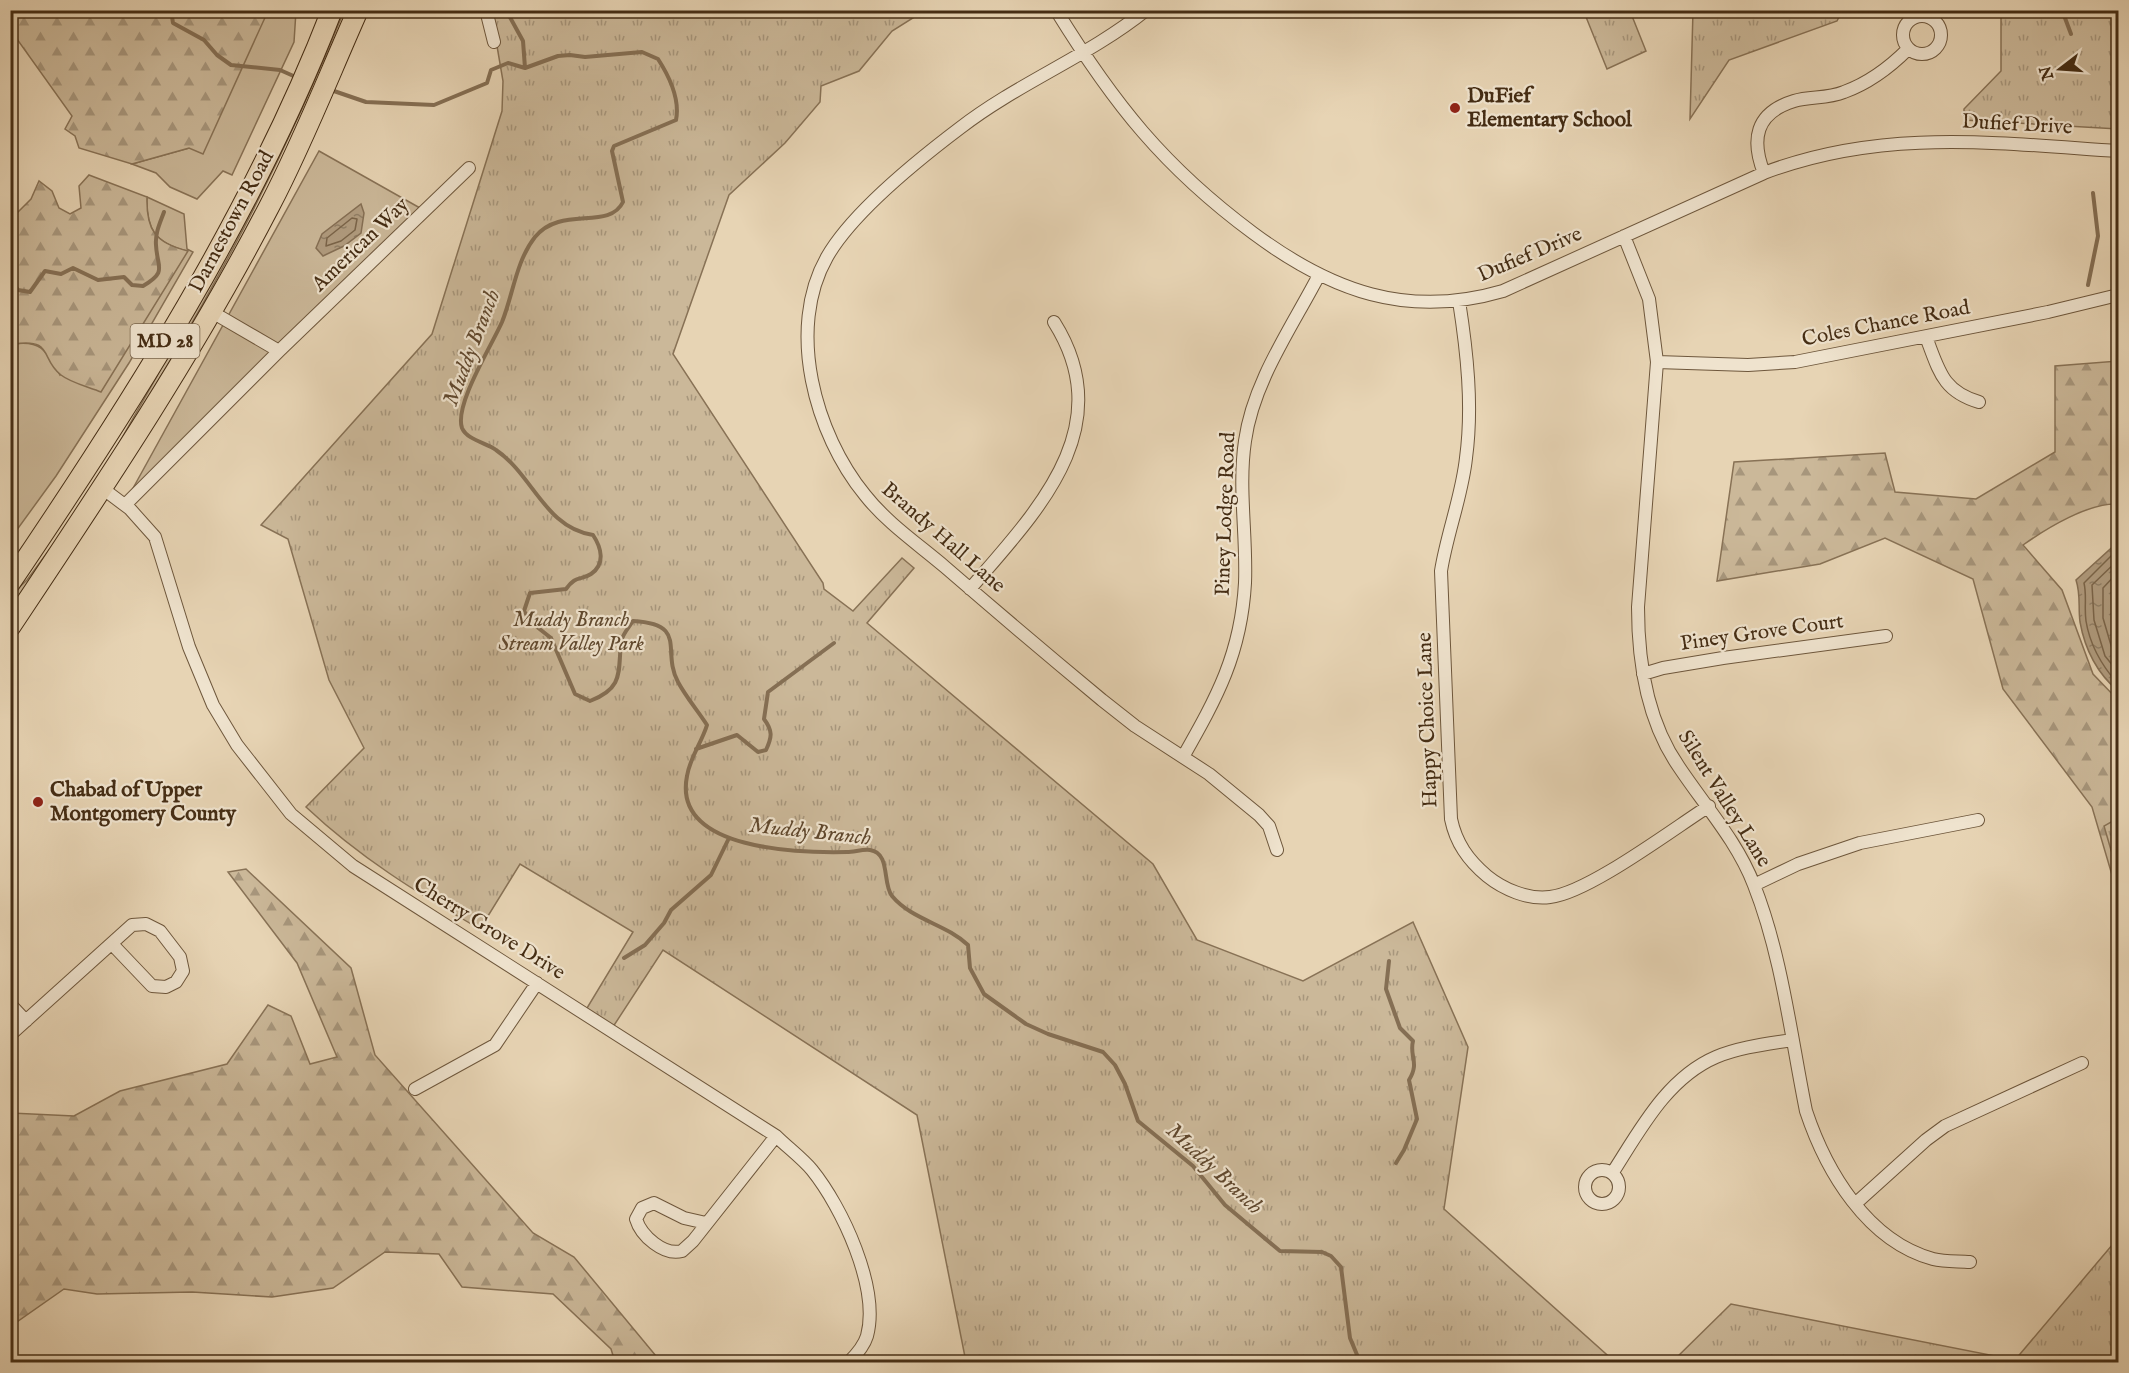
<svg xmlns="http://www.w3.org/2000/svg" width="2129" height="1373" font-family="'IM FELL English',serif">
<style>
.grass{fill:#cbb899;stroke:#887256;stroke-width:1.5}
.forest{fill:url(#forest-firs);stroke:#887256;stroke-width:1.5}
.park{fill:url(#park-tufts);stroke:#887256;stroke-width:1.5}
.water{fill:url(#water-ripples);stroke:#856f54;stroke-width:1.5}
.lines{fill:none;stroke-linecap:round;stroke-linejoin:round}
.shore{stroke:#7a6449;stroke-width:1.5}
.stream{stroke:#856f54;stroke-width:4}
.street-casing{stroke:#6e573c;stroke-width:14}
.primary-casing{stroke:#452d14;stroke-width:22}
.street{stroke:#efe3ce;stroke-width:12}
.primary{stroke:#e7d4b4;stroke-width:20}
.poi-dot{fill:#8f2418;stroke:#efe3ce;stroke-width:2}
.labels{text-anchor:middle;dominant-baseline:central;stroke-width:4.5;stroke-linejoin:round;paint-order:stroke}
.shield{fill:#efe3ce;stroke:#78644c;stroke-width:1.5}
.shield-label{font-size:20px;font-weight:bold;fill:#452d14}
.poi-label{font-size:21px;font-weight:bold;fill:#452d14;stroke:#efe3ce;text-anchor:start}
.street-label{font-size:21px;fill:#452d14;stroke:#efe3ce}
.park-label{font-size:21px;font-style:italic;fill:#60492f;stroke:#efe3ce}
.water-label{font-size:22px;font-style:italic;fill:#60482e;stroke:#efe3ce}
</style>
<defs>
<pattern id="forest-firs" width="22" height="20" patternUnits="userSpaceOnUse" patternTransform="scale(1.5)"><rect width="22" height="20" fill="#cbb899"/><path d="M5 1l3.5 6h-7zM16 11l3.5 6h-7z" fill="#a7967c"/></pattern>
<pattern id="park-tufts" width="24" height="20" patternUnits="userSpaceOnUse" patternTransform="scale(1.5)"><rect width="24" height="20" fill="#cbb899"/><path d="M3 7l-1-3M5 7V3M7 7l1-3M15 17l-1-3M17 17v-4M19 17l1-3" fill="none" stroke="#a7967c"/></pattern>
<pattern id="water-ripples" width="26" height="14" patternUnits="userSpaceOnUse" patternTransform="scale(1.5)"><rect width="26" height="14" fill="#b09b7e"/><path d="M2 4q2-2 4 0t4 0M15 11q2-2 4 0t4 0" fill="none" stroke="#917f66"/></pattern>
</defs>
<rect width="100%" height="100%" fill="#e7d4b4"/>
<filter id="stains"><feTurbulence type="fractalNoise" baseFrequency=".00333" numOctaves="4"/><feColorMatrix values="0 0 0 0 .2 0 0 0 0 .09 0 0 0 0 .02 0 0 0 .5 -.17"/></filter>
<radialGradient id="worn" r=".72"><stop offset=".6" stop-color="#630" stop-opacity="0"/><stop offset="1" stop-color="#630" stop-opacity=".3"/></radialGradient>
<!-- grass -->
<path class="grass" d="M268,11H296L294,42L232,175L223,171L197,199L170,187L156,173L132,164L189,148Z
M334,11H344C281,168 201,316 110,459L157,376Z
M319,151L420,208L132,490Z
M147,197L184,214L187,249L193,252L129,363L56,476L11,538V349L14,344C43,340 47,353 60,375L187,251C155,243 146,229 147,197Z
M61,534L11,613V595L27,580Z"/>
<!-- forest -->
<path class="forest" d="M10,11L11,10L268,11L203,154L189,148L132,164L79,148L75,136L65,129L72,116L17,39L11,35Z
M89,175L147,197C146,230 155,243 188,251L101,392C89,387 71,383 61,375C40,359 54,338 14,344L11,349V219L31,199L39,181L52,191L59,208L70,214L81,208L79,186Z
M2118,361V504C2090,502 2047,528 2023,545L2062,590L2093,674L2118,700V886L2112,875L2092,807L2003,689L1973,579L1885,538L1820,564L1717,581L1734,462L1885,453L1895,492L1976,499L2055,452V366Z
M246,869L351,968L375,1055L533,1233L574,1257L661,1362H615L611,1349L553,1294L462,1287L439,1254L385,1252L333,1288L272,1297L192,1292L97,1294L64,1289L11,1326V1113L74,1116L120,1091L227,1064L268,1005L291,1016L310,1064L337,1057L297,963L228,872Z"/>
<!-- park -->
<path class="park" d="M1602,10L1630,11L1646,51L1607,69L1586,17Z
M491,11H924L892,31L859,71L821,86L820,102L785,143L729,195L673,354L823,583L824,589L853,611L902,558L914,568L867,623L1153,864L1197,940L1303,981L1413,922L1468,1047L1444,1209L1615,1362H966L917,1115L663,950L611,1030L584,1013L633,932L520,864L480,929C417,893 359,857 306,807L364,748L329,680L288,539L261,525L432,334L502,111L503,81Z
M1693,11L1842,10V11L1837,21L1729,60L1690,119Z
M2001,11H2118V129L1964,120V109L2001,71Z
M2118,818V874L2104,826Z
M2118,1238V1362H1672L1731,1304L2015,1360Z"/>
<!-- water -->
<path class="water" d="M361,204L364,213L361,233L344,246L323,256L316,248L322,234Z
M2118,542V691C2097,673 2085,650 2080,622C2078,608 2081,595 2076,580Z"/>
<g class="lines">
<!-- shore -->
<path class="shore" d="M352,218L357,219L355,230L341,241L326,246L327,238Z
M2118,549L2084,583C2087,596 2084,608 2086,621C2090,646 2102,666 2118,684
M2118,560L2092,585L2094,620L2105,656L2118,672
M2118,572L2103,588V618L2113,652L2118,658"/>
<!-- stream -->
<path class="stream" d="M171,10L173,23L204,40L217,55L231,65L280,70L298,78
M506,10L523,41L525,68
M2062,10L2071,34
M331,90L366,102L434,105L487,83L491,70L508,63L525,68L558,56L570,55L585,57L642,52L658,59C669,76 680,100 676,120L614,146L612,151L623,202C609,231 561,205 535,237C516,261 513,295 502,322C492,345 454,405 462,428C467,440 487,443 496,450C533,475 545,528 593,535C601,547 606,564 591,574C580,581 576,575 566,589L530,593L524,611L532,623L551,638L575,694L590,701C624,688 618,672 621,642C622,635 629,627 633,621C689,624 661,651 678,682C686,697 698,711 707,725C702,742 690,757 687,776C672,851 801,853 847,852C854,852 863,849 870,850C891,853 882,884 892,896C912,920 946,924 968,945L970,968L984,994L1026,1024L1048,1034L1103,1052L1115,1065L1125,1084L1138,1121L1193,1166L1225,1205L1280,1251L1322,1252L1331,1256L1341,1267L1350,1338L1360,1362
M10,279L18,290L30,292L45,271L61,274L73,268L98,280L124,277L132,285L143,286C168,271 157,268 156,245C155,233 160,223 164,212
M2088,285L2098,236L2093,193
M2115,342L2118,357
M696,749L737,735L758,752L766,750C772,737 773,731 764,719L768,692L834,643
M624,958L645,945L664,923L671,910L711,875L729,838
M1389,961L1386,989L1400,1028L1413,1041C1409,1057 1420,1062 1409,1080L1417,1119L1404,1150L1396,1163"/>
<!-- street casing -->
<g class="street-casing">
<path id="street" d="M486,10L494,42
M1056,10C1114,104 1164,167 1253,233C1331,291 1407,319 1503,291L1764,173C1881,128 1996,143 2118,151
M1146,10C1089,56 1018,83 960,128C919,159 852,213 827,257C786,329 815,434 865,495C887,523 918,544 945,567C997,612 1049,656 1102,700L1135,726L1209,774L1259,815L1269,826L1277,850
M1903 35a19 19 0 1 1 38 0a19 19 0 1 1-38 0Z
M1764,173C1751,140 1755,113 1794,101C1810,96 1827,99 1844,92C1869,83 1889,68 1908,49
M1624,236L1649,299L1657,362L1638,607C1638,661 1647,721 1679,767C1705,806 1737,841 1754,885C1782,956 1791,1037 1806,1111C1826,1171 1867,1241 1933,1259C1945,1262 1958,1261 1970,1262
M1459,301C1467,352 1473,406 1466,458C1462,496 1447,533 1441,571L1451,819C1456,843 1468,860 1487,876C1503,889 1528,900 1550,897C1588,893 1673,829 1709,806
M212,312L279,351
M1926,337C1939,370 1942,391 1979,402
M1657,362L1748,365L1795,362L2048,312L2118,295
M102,488L130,509L155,537L189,647L213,705L237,745L291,814L353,866L776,1136C787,1147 802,1158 812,1170C842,1207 880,1288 867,1336C864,1346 856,1355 849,1362
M125,505L279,351L469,168
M970,589C1036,512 1121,428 1054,322
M1643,674L1663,668L1723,658L1886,636
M1183,757C1217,697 1241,654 1245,583C1247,536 1238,488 1245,441C1253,382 1292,327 1319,275
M1754,885L1798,864L1860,843L1978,820
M10,1004L26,1021
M10,1035L132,925L146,924L160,931L180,957L183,971L176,982L166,987L152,986L112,944
M415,1089L495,1045L537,983
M1585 1187a17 17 0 1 1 34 0a17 17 0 1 1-34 0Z
M1613,1172C1640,1130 1667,1078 1716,1057C1740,1047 1767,1044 1792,1040
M1855,1204L1926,1140L1945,1126L2082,1063
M706,1223L684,1218L654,1203L642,1208L636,1219C641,1236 664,1256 682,1251L693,1241L776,1136"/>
</g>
<!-- primary casing -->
<g class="primary-casing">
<path id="primary" d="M10,583C132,403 253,214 332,10
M10,627C102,489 194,352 270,205C303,142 329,75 358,10"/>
</g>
<!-- street -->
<use href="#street" class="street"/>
<!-- primary -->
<use href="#primary" class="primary"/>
</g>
<!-- markers -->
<g class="poi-dot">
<circle cx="1455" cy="108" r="6"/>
<circle cx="38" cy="802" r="6"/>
</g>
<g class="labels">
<!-- shield labels -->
<rect class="shield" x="130.5" y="324" width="69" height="34" rx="4.5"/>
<g class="shield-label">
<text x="165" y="341">MD 28</text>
</g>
<!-- poi labels -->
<g class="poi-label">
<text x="1467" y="96">DuFief<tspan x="1467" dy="24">Elementary School</tspan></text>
<text x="50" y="790">Chabad of Upper<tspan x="50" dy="24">Montgomery County</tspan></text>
</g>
<!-- street labels -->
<g class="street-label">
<text transform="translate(2017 125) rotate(3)">Dufief Drive</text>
<text transform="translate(232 222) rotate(-62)">Darnestown Road</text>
<text transform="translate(361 245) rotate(-44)">American Way</text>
<text transform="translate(1530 255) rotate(-23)">Dufief Drive</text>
<text transform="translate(1886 324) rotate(-11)">Coles Chance Road</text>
<text transform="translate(1226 514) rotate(-88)">Piney Lodge Road</text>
<text transform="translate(943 538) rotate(41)">Brandy Hall Lane</text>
<text transform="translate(1762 633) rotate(-8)">Piney Grove Court</text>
<text transform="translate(1428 720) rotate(-92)">Happy Choice Lane</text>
<text transform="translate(1724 799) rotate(58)">Silent Valley Lane</text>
<text transform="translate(489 929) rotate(32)">Cherry Grove Drive</text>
</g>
<!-- park labels -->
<g class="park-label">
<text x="571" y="620">Muddy Branch<tspan x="571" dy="24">Stream Valley Park</tspan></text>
</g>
<!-- water labels -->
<g class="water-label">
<text transform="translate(472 348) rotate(-69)">Muddy Branch</text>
<text transform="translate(810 832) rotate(6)">Muddy Branch</text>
<text transform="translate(1214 1169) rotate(43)">Muddy Branch</text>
</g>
</g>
<!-- margin -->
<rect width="2129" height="1373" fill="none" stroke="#e7d4b4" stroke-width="36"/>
<rect x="12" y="12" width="2105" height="1349" fill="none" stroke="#452d14" stroke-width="3"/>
<rect x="18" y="18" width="2093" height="1337" fill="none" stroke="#452d14" stroke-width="1.5"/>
<!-- north arrow -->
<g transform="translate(2060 69) rotate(253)" stroke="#efe3ce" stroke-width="4.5" paint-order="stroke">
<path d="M0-4.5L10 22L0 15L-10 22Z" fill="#452d14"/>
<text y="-9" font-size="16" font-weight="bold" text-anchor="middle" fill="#452d14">N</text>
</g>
<rect width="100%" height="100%" filter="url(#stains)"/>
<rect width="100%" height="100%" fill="url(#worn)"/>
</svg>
